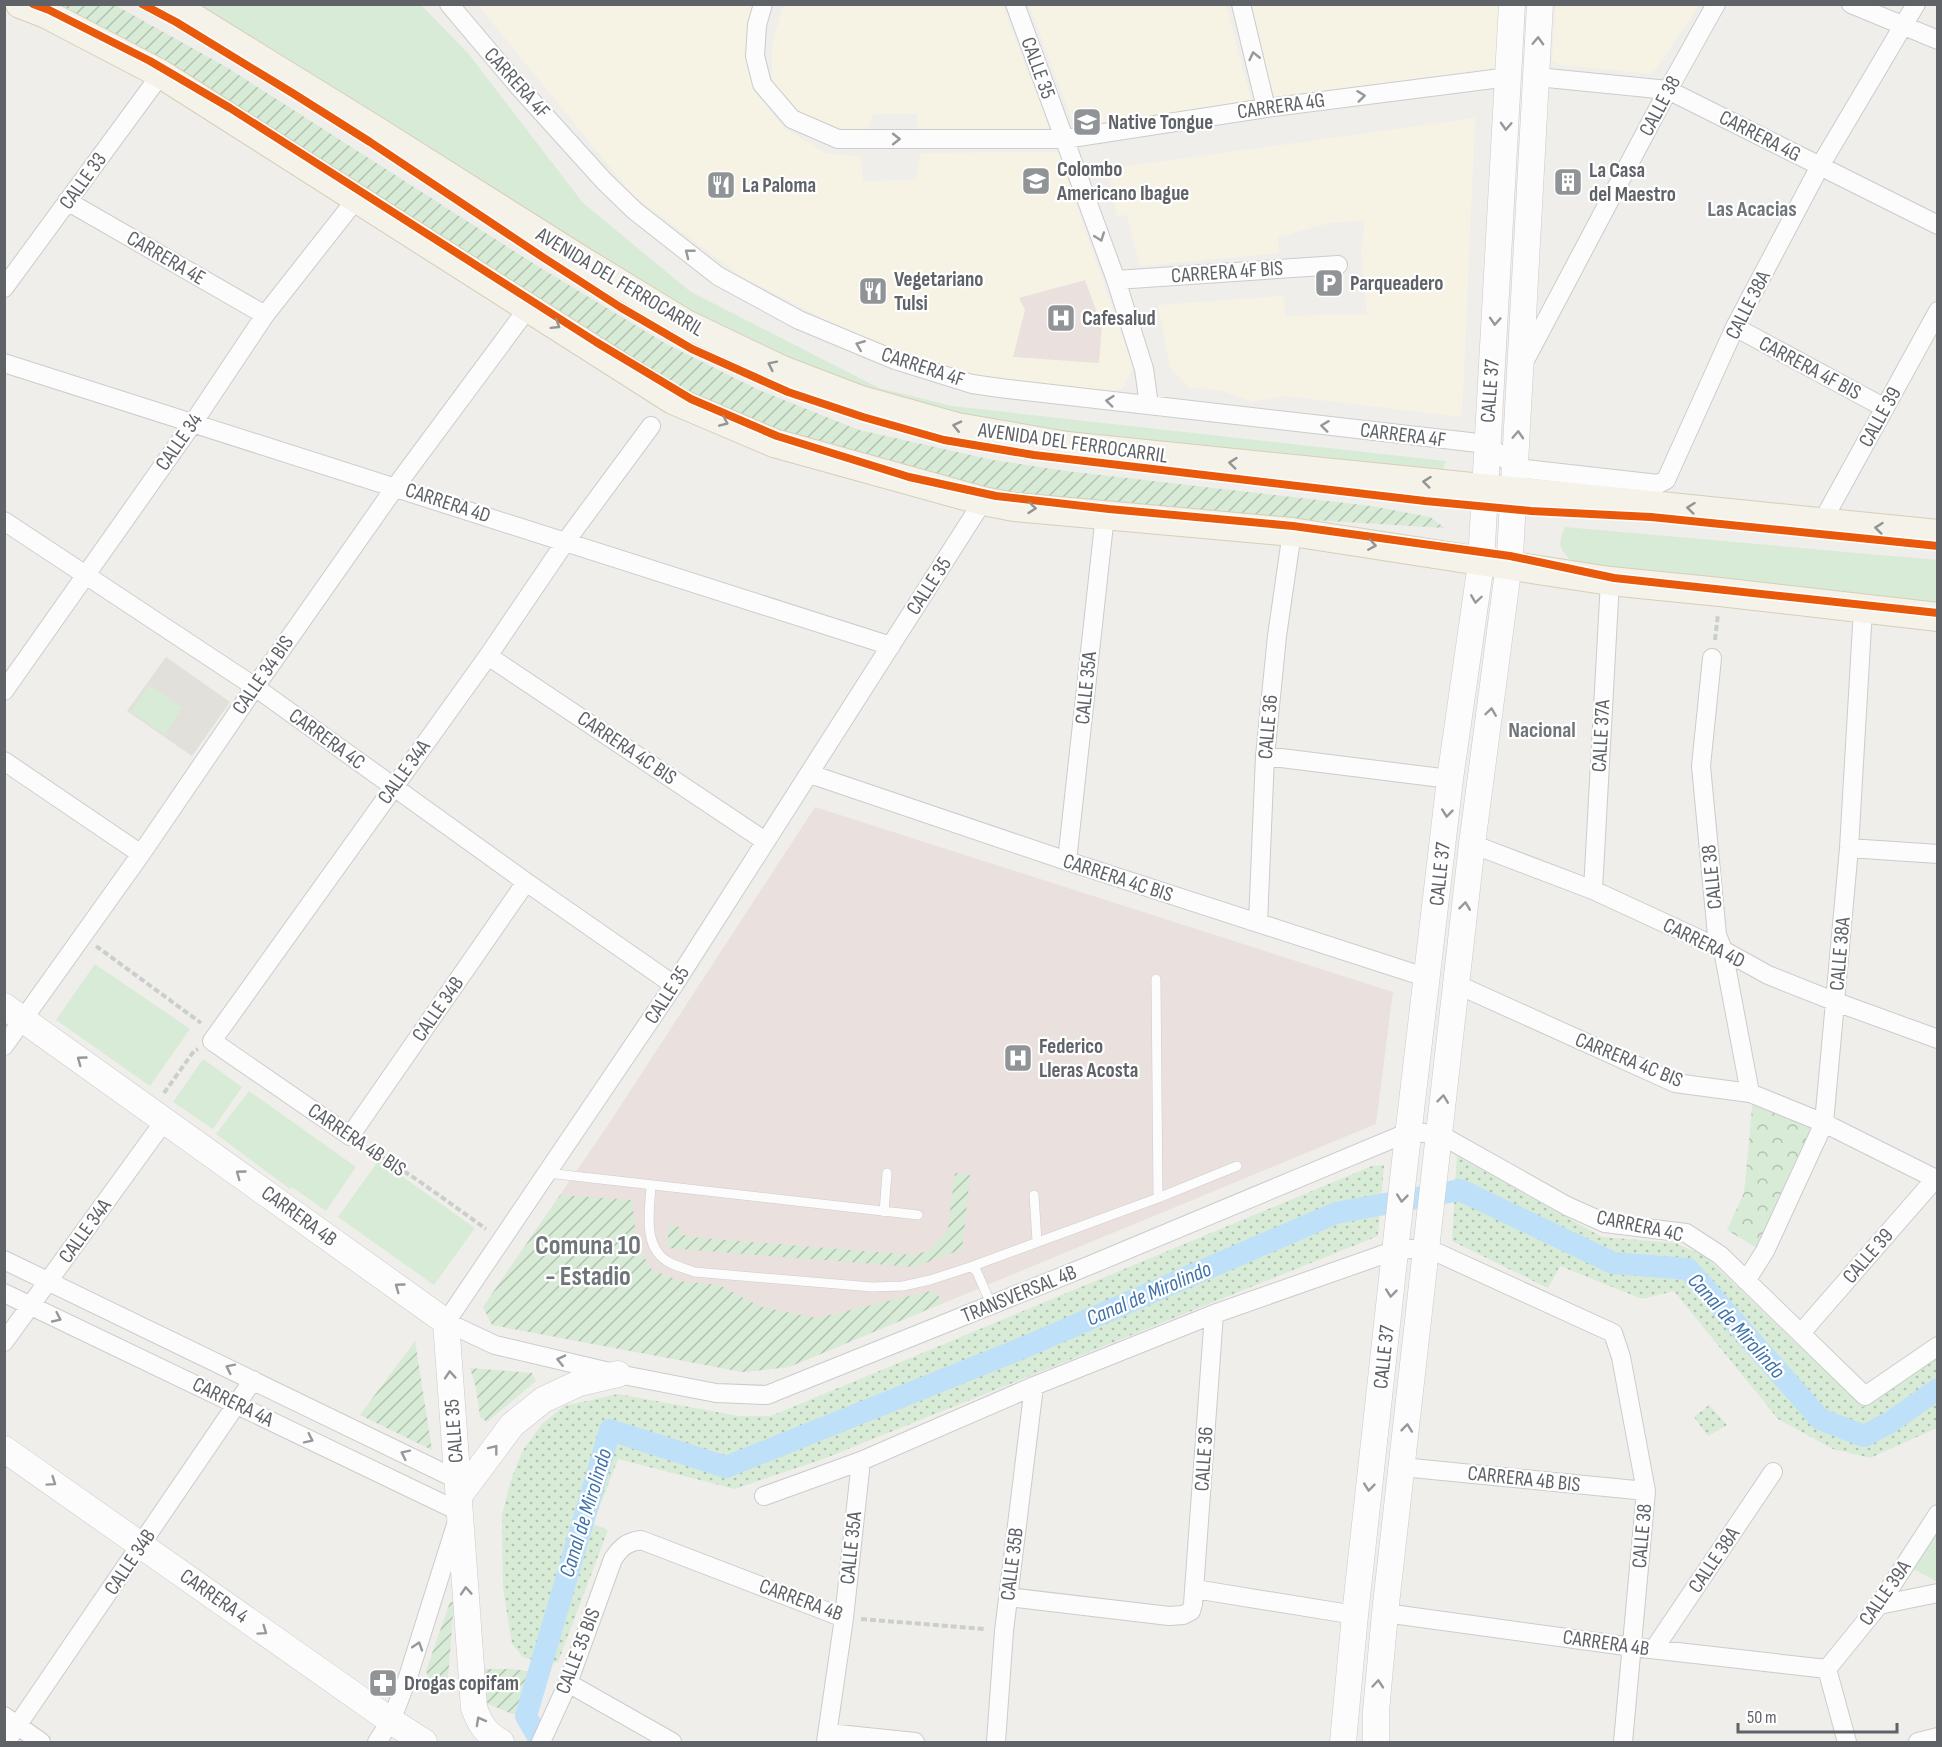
<svg xmlns="http://www.w3.org/2000/svg" width="1942" height="1747" font-family="'Sofia Sans Condensed',sans-serif">
<style>
.commercial{fill:#f7f3e4}
.education{fill:#e2e0da}
.medical{fill:#eae0de}
.grass{fill:url(#grass-dots)}
.forest{fill:url(#forest-crowns)}
.park{fill:#d8ebd6}
.garden{fill:url(#garden-furrows)}
.lines{fill:none;stroke-linecap:round;stroke-linejoin:round}
.canal{stroke:#bfe0f9;stroke-width:22}
.lane-casing{stroke:#cbcccc;stroke-width:10}
.street-casing{stroke:#cbcccc;stroke-width:20}
.secondary-casing{stroke:#cacacb;stroke-width:27}
.primary-casing{stroke:#d7ceb8;stroke-width:30}
.path{stroke:#cacfcc;stroke-width:4;stroke-dasharray:6 3;stroke-linecap:butt}
.lane{stroke:#fdfcfc;stroke-width:9}
.street{stroke:#fdfcfc;stroke-width:18}
.secondary{stroke:#fdfcfc;stroke-width:26}
.primary{stroke:#f4f2e9;stroke-width:28}
.cycleway-casing{stroke:#fff;stroke-width:11}
.cycleway{stroke:#e8590c;stroke-width:8}
.oneway{stroke:#96999c}
.oneway2{stroke:#939595}
.labels{text-anchor:middle;dominant-baseline:central;stroke-width:4.5;stroke-linejoin:round;paint-order:stroke}
.street-label{font-size:21px;fill:#5f6368;stroke:#fff}
.poi-label{font-size:21px;font-weight:bold;fill:#5f6368;stroke:#fff;text-anchor:start}
.neighbourhood-label{font-size:22px;font-weight:bold;fill:#70757a;stroke:#fff}
.water-label{font-size:22px;font-style:italic;fill:#4174aa;stroke:#fff}
.district-label{font-size:27px;font-weight:bold;fill:#70757a;stroke:#fff}
</style>
<defs>
<pattern id="grass-dots" width="8" height="8" patternUnits="userSpaceOnUse" patternTransform="scale(1.5)"><rect width="8" height="8" fill="#d8ebd6"/><path d="M2 2h.1M6 6h.1" fill="none" stroke="#b2c2b1" stroke-width="1.8" stroke-linecap="round"/></pattern>
<pattern id="forest-crowns" width="20" height="18" patternUnits="userSpaceOnUse" patternTransform="scale(1.5)"><rect width="20" height="18" fill="#d8ebd6"/><path d="M2 6a3 3 0 1 1 6 0M12 15a3 3 0 1 1 6 0" fill="none" stroke="#b2c2b1"/></pattern>
<pattern id="garden-furrows" width="10" height="10" patternUnits="userSpaceOnUse" patternTransform="scale(1.5)"><rect width="10" height="10" fill="#d8ebd6"/><path d="M-1 1l2-2M0 10L10 0M9 11l2-2" fill="none" stroke="#b2c2b1"/></pattern>
</defs>
<rect width="100%" height="100%" fill="#efeeea"/>
<!-- commercial -->
<path class="commercial" d="M478,5H758L747,46L755,92L785,129L826,153L861,157L863,181L916,180L921,153L1058,152L1133,368L1123,388L1094,397L993,382L863,339L741,276L633,195Z
M783,5H1002L1049,127L1040,138L918,135L917,114H873L864,138L833,136L793,113L772,81V46Z
M1029,5H1226L1253,107L1078,136Z
M1252,5H1500L1497,76L1275,103Z
M1556,5V4L1699,5L1652,74L1561,65L1552,60Z
M1475,118L1462,417L1286,396L1252,402L1223,391L1200,388L1190,389L1170,368L1158,305L1283,296L1286,316L1367,314L1361,251L1365,220L1330,223L1278,237L1279,253L1140,266L1127,215L1117,216L1110,180L1121,167Z"/>
<!-- education -->
<path class="education" d="M166,657L230,702L192,756L127,711Z"/>
<!-- medical -->
<path class="medical" d="M1085,280L1102,326L1099,363L1013,357L1025,310L1019,298Z
M815,807L1393,992L1376,1124L789,1367L743,1372L492,1325L483,1307L608,1125Z"/>
<!-- grass -->
<path class="grass" d="M1457,1156L1602,1237L1675,1243L1705,1256L1863,1407L1937,1357V1428L1870,1458L1833,1449L1778,1419L1674,1291L1642,1299L1560,1266L1548,1288L1452,1241Z
M1384,1165L1378,1236L823,1459L735,1489L618,1459L593,1524L608,1530L558,1662L547,1664L523,1657L512,1644L503,1588L502,1515L512,1477L523,1450L542,1424L564,1406L618,1394L739,1416H771L1372,1166Z
M1709,1405L1727,1425L1708,1436L1694,1417Z"/>
<!-- forest -->
<path class="forest" d="M1753,1098L1816,1122L1760,1250L1727,1230L1744,1193Z"/>
<!-- park -->
<path class="park" d="M194,5H421L467,52L583,203L691,292L879,388L952,406L1446,461L1441,473L1081,435L885,401L713,330Z
M1565,527L1937,560V606L1576,565C1560,549 1556,548 1565,527Z
M149,685L182,708L165,735L131,711Z
M95,964L190,1029L150,1086L56,1020Z
M203,1059L242,1087L213,1129L173,1102Z
M249,1091L356,1167L326,1211L292,1187L290,1189L216,1134Z
M379,1160L475,1228L434,1285L338,1217Z
M1937,1531V1581H1936L1913,1569Z"/>
<!-- garden -->
<path class="garden" d="M42,5H115L228,68L539,267L668,345L759,390L859,430L993,460L1066,471L1371,506L1430,517L1445,528L1144,510L984,490L829,452L699,400Z
M955,1173L970,1175L962,1249L915,1267L668,1248V1225L679,1227L680,1234L690,1237L913,1255L931,1250L948,1229Z
M560,1195L632,1200L637,1245L652,1270L680,1281L719,1285L761,1307L817,1318L935,1290L943,1303L789,1367L743,1372L492,1325L483,1307Z
M415,1341L432,1450L360,1415Z
M470,1368L532,1373L536,1381L487,1422L480,1417L476,1388Z
M450,1602H454L448,1678L437,1682L430,1680L426,1671Z
M483,1669H512L548,1674L533,1691L530,1714H512L482,1701Z"/>
<g class="lines">
<!-- canal -->
<path class="canal" d="M541,1742L526,1716L610,1430L726,1467L1025,1347L1336,1213L1460,1190L1613,1263L1688,1269L1820,1419L1864,1436L1889,1423L1938,1389"/>
<!-- lane casing -->
<g class="lane-casing">
<path id="lane" d="M1156,979L1158,1198
M547,1173L918,1215
M651,1185C650,1209 642,1246 667,1261C674,1266 685,1268 694,1272L872,1287L903,1286L930,1280L970,1267L976,1270L991,1304
M1034,1195L1037,1241
M884,1212L887,1173
M970,1267L1158,1198L1237,1166"/>
</g>
<!-- street casing -->
<g class="street-casing">
<path id="street" d="M449,4L519,87L604,181L635,211L718,276L799,320L895,360L972,384L1000,388L1487,444L1516,468L1658,484L1666,480L1735,327L1820,166L1916,4
M763,4L757,25L755,56L762,84L792,119L838,139H1065L1266,108L1509,77
M1015,4L1116,280L1144,369L1149,405
M1241,4L1266,108
M1851,4L1938,40
M1537,77L1668,90L1938,225
M67,201L265,315
M1116,280L1338,265
M4,288L161,74
M1735,327L1885,408
M4,363L891,646
M1523,364L1668,90L1716,4
M983,501L674,985L446,1322L495,1345L618,1374L716,1393L767,1395L1088,1266L1409,1132L1439,1134L1567,1206L1605,1223L1686,1233L1720,1255L1865,1396L1938,1346
M4,521L255,687L526,882L674,985
M1822,522L1938,311
M488,656L765,841
M1712,658L1701,766L1717,935L1723,950L1750,1093
M4,691L193,423L265,315L357,198
M1265,756L1450,779
M4,761L141,854
M810,774L1067,861L1428,978
M1472,844L1593,890L1723,950L1768,975L1836,1002L1938,1039
M1849,848L1938,854
M1067,861L1105,515
M526,882L350,1136L212,1041L488,656L566,541L651,426
M1593,890L1610,581
M1258,923L1265,756L1277,636L1292,532
M1456,984L1675,1083L1750,1093L1824,1123L1938,1180
M4,1046L141,854L255,687L396,486L528,308
M4,1260L458,1480
M1746,1281L1765,1251L1824,1123L1849,848L1863,609
M4,1293L460,1512L408,1677L391,1721L377,1742
M1801,1333L1935,1179
M4,1342L165,1120
M1402,1467L1646,1491
M764,1496L861,1461L1034,1386L1214,1314L1396,1250L1427,1248L1613,1333L1621,1357L1646,1491L1623,1742
M1195,1589L1355,1615
M1008,1597L1169,1616L1183,1615L1191,1611L1193,1604L1214,1314
M1879,1605L1938,1593
M1385,1613L1633,1647L1827,1669
M1654,1649L1773,1472
M1827,1669L1879,1605L1938,1514
M1827,1669L1847,1742
M568,1683L672,1742
M4,1716L41,1742
M828,1733L915,1742
M6,1742L253,1380
M541,1742L568,1683L613,1559C621,1547 627,1542 641,1540L844,1618
M826,1742L844,1618L861,1461
M996,1742L1004,1631L1034,1386
M1918,1742L1938,1737"/>
</g>
<!-- secondary casing -->
<g class="secondary-casing">
<path id="secondary" d="M4,1006L446,1322L474,1708C480,1724 486,1734 501,1742
M4,1449L391,1721L424,1742
M459,1496L512,1425L543,1400L579,1383L618,1374
M1343,1742L1355,1615L1405,1161L1450,779L1481,563L1512,4
M1376,1742V1711L1385,1613L1439,1134L1472,844L1510,556L1540,4"/>
</g>
<!-- primary casing -->
<g class="primary-casing">
<path id="primary" d="M20,4L46,14L161,74L673,400L774,443L983,501L1014,507L1292,532L1610,581L1720,592L1938,617
M171,4L375,130L581,260L686,324L780,369L861,400L957,427L1067,446L1938,534"/>
</g>
<!-- path -->
<path class="path" d="M1715,640L1718,614
M96,946L201,1023
M164,1093L194,1051L198,1049
M366,1147L419,1181L486,1229
M861,1619L985,1629"/>
<!-- lane -->
<use href="#lane" class="lane"/>
<!-- street -->
<use href="#street" class="street"/>
<!-- secondary -->
<use href="#secondary" class="secondary"/>
<!-- primary -->
<use href="#primary" class="primary"/>
<!-- cycleway casing -->
<g class="cycleway-casing">
<path id="cycleway" d="M33,4L49,10L150,61L230,108L596,342L691,399L777,436L909,477L996,496L1109,509L1293,526L1510,556L1614,578L1938,613
M142,4L176,22L294,94L370,142L544,258L620,307L692,349L788,392L863,417L944,440L1034,455L1425,501L1531,511L1651,517L1938,546"/>
</g>
<!-- cycleway -->
<use href="#cycleway" class="cycleway"/>
</g>
<!-- one-way arrows -->
<defs><path id="oneway-chevron" d="M-2-3.5L2.5 0L-2 3.5" fill="none" stroke-width="1.6" stroke-linecap="round" stroke-linejoin="round" transform="scale(1.5)"/></defs>
<g class="oneway">
<use href="#oneway-chevron" transform="translate(1538 41) rotate(-88)"/>
<use href="#oneway-chevron" transform="translate(1254 56) rotate(-103)"/>
<use href="#oneway-chevron" transform="translate(1361 96) rotate(-7)"/>
<use href="#oneway-chevron" transform="translate(1506 126) rotate(93)"/>
<use href="#oneway-chevron" transform="translate(896 139)"/>
<use href="#oneway-chevron" transform="translate(1100 237) rotate(70)"/>
<use href="#oneway-chevron" transform="translate(689 253) rotate(-142)"/>
<use href="#oneway-chevron" transform="translate(1495 321) rotate(94)"/>
<use href="#oneway-chevron" transform="translate(860 345) rotate(-158)"/>
<use href="#oneway-chevron" transform="translate(1110 401) rotate(-174)"/>
<use href="#oneway-chevron" transform="translate(1325 426) rotate(-173)"/>
<use href="#oneway-chevron" transform="translate(1518 435) rotate(-87)"/>
<use href="#oneway-chevron" transform="translate(1476 599) rotate(98)"/>
<use href="#oneway-chevron" transform="translate(1491 712) rotate(-82)"/>
<use href="#oneway-chevron" transform="translate(1447 813) rotate(96)"/>
<use href="#oneway-chevron" transform="translate(1465 906) rotate(-83)"/>
<use href="#oneway-chevron" transform="translate(81 1060) rotate(-144)"/>
<use href="#oneway-chevron" transform="translate(1443 1099) rotate(-83)"/>
<use href="#oneway-chevron" transform="translate(240 1174) rotate(-144)"/>
<use href="#oneway-chevron" transform="translate(1402 1198) rotate(96)"/>
<use href="#oneway-chevron" transform="translate(399 1287) rotate(-144)"/>
<use href="#oneway-chevron" transform="translate(1391 1293) rotate(96)"/>
<use href="#oneway-chevron" transform="translate(57 1318) rotate(25)"/>
<use href="#oneway-chevron" transform="translate(561 1360) rotate(-167)"/>
<use href="#oneway-chevron" transform="translate(230 1368) rotate(-154)"/>
<use href="#oneway-chevron" transform="translate(450 1375) rotate(-94)"/>
<use href="#oneway-chevron" transform="translate(1407 1428) rotate(-84)"/>
<use href="#oneway-chevron" transform="translate(309 1439) rotate(26)"/>
<use href="#oneway-chevron" transform="translate(494 1449) rotate(-52)"/>
<use href="#oneway-chevron" transform="translate(405 1454) rotate(-154)"/>
<use href="#oneway-chevron" transform="translate(52 1482) rotate(35)"/>
<use href="#oneway-chevron" transform="translate(1369 1487) rotate(96)"/>
<use href="#oneway-chevron" transform="translate(466 1591) rotate(-94)"/>
<use href="#oneway-chevron" transform="translate(263 1631) rotate(35)"/>
<use href="#oneway-chevron" transform="translate(418 1646) rotate(-72)"/>
<use href="#oneway-chevron" transform="translate(1378 1684) rotate(-85)"/>
<use href="#oneway-chevron" transform="translate(480 1721) rotate(-119)"/>
</g>
<g class="oneway2">
<use href="#oneway-chevron" transform="translate(556 325) rotate(32)"/>
<use href="#oneway-chevron" transform="translate(772 365) rotate(-154)"/>
<use href="#oneway-chevron" transform="translate(724 422) rotate(23)"/>
<use href="#oneway-chevron" transform="translate(957 426) rotate(-167)"/>
<use href="#oneway-chevron" transform="translate(1233 463) rotate(-174)"/>
<use href="#oneway-chevron" transform="translate(1427 482) rotate(-174)"/>
<use href="#oneway-chevron" transform="translate(1032 508) rotate(5)"/>
<use href="#oneway-chevron" transform="translate(1691 508) rotate(-174)"/>
<use href="#oneway-chevron" transform="translate(1879 528) rotate(-174)"/>
<use href="#oneway-chevron" transform="translate(1372 545) rotate(9)"/>
</g>
<!-- icons -->
<defs>
<g id="school-square" transform="scale(1.5)"><rect x="-9" y="-9" width="18" height="18" rx="4" fill="#919496" stroke="#fff"/><path d="M0-5L7-2L0 1L-7-2ZM-4 1L0 2.5L4 1V4Q0 6-4 4Z" fill="#fff"/></g>
<g id="building-square" transform="scale(1.5)"><rect x="-9" y="-9" width="18" height="18" rx="4" fill="#919496" stroke="#fff"/><path d="M-4-6H4V6H1V3H-1V6H-4ZM-2.5-4.3h1.7v1.8h-1.7ZM.8-4.3h1.7v1.8H.8ZM-2.5-1h1.7V.8h-1.7ZM.8-1h1.7V.8H.8Z" fill="#fff"/></g>
<g id="restaurant-square" transform="scale(1.5)"><rect x="-9" y="-9" width="18" height="18" rx="4" fill="#919496" stroke="#fff"/><path d="M-5-6h1v4h1v-4h1v4h1v-4h1v5L-1.5 .5V6h-2V.5L-5-1ZM5-6V6H3V1.5H1.5Q1.5-4 5-6Z" fill="#fff"/></g>
<g id="parking-square" transform="scale(1.5)"><rect x="-9" y="-9" width="18" height="18" rx="4" fill="#919496" stroke="#fff"/><path d="M-3.5-5.5H1a3.5 3.5 0 0 1 0 7H-1V5.5H-3.5ZM-1-3.4V-.6H.8a1.4 1.4 0 0 0 0-2.8Z" fill="#fff"/></g>
<g id="hospital-square" transform="scale(1.5)"><rect x="-9" y="-9" width="18" height="18" rx="4" fill="#919496" stroke="#fff"/><path d="M-5-5h3v3.5h4V-5h3V5h-3V1.5h-4V5h-3Z" fill="#fff"/></g>
<g id="pharmacy-square" transform="scale(1.5)"><rect x="-9" y="-9" width="18" height="18" rx="4" fill="#919496" stroke="#fff"/><path d="M-2-6h4v4h4v4h-4v4h-4v-4h-4v-4h4Z" fill="#fff"/></g>
</defs>
<g fill-rule="evenodd">
<use href="#school-square" x="1087" y="122"/>
<use href="#school-square" x="1036" y="181"/>
<use href="#building-square" x="1568" y="182"/>
<use href="#restaurant-square" x="721" y="185"/>
<use href="#parking-square" x="1329" y="283"/>
<use href="#restaurant-square" x="873" y="291"/>
<use href="#hospital-square" x="1061" y="318"/>
<use href="#hospital-square" x="1018" y="1058"/>
<use href="#pharmacy-square" x="383" y="1683"/>
</g>
<g class="labels">
<!-- street labels -->
<g class="street-label">
<text transform="translate(1038 68) rotate(70)">CALLE 35</text>
<text transform="translate(517 83) rotate(48)">CARRERA 4F</text>
<text transform="translate(1281 106) rotate(-8)">CARRERA 4G</text>
<text transform="translate(1660 106) rotate(-62)">CALLE 38</text>
<text transform="translate(1760 136) rotate(27)">CARRERA 4G</text>
<text transform="translate(83 181) rotate(-54)">CALLE 33</text>
<text transform="translate(166 258) rotate(30)">CARRERA 4E</text>
<text transform="translate(1227 272) rotate(-4)">CARRERA 4F BIS</text>
<text transform="translate(620 282) rotate(31)">AVENIDA DEL FERROCARRIL</text>
<text transform="translate(1748 305) rotate(-63)">CALLE 38A</text>
<text transform="translate(923 367) rotate(18)">CARRERA 4F</text>
<text transform="translate(1810 368) rotate(28)">CARRERA 4F BIS</text>
<text transform="translate(1490 391) rotate(-86)">CALLE 37</text>
<text transform="translate(1880 417) rotate(-61)">CALLE 39</text>
<text transform="translate(1403 435) rotate(7)">CARRERA 4F</text>
<text transform="translate(179 442) rotate(-55)">CALLE 34</text>
<text transform="translate(1073 443) rotate(8)">AVENIDA DEL FERROCARRIL</text>
<text transform="translate(448 503) rotate(18)">CARRERA 4D</text>
<text transform="translate(929 586) rotate(-57)">CALLE 35</text>
<text transform="translate(263 675) rotate(-55)">CALLE 34 BIS</text>
<text transform="translate(1086 688) rotate(-84)">CALLE 35A</text>
<text transform="translate(1268 727) rotate(-85)">CALLE 36</text>
<text transform="translate(1601 736) rotate(-87)">CALLE 37A</text>
<text transform="translate(327 739) rotate(36)">CARRERA 4C</text>
<text transform="translate(627 748) rotate(34)">CARRERA 4C BIS</text>
<text transform="translate(404 772) rotate(-54)">CALLE 34A</text>
<text transform="translate(1440 874) rotate(-84)">CALLE 37</text>
<text transform="translate(1712 877) rotate(-96)">CALLE 38</text>
<text transform="translate(1118 878) rotate(18)">CARRERA 4C BIS</text>
<text transform="translate(1704 943) rotate(26)">CARRERA 4D</text>
<text transform="translate(1840 954) rotate(-85)">CALLE 38A</text>
<text transform="translate(667 995) rotate(-57)">CALLE 35</text>
<text transform="translate(438 1009) rotate(-55)">CALLE 34B</text>
<text transform="translate(1629 1060) rotate(22)">CARRERA 4C BIS</text>
<text transform="translate(357 1140) rotate(34)">CARRERA 4B BIS</text>
<text transform="translate(299 1216) rotate(36)">CARRERA 4B</text>
<text transform="translate(1640 1226) rotate(12)">CARRERA 4C</text>
<text transform="translate(85 1231) rotate(-54)">CALLE 34A</text>
<text transform="translate(1868 1256) rotate(-49)">CALLE 39</text>
<text transform="translate(1019 1294) rotate(-22)">TRANSVERSAL 4B</text>
<text transform="translate(1384 1357) rotate(-84)">CALLE 37</text>
<text transform="translate(233 1402) rotate(26)">CARRERA 4A</text>
<text transform="translate(454 1431) rotate(-94)">CALLE 35</text>
<text transform="translate(1204 1459) rotate(-86)">CALLE 36</text>
<text transform="translate(1524 1479) rotate(6)">CARRERA 4B BIS</text>
<text transform="translate(1642 1536) rotate(-85)">CALLE 38</text>
<text transform="translate(851 1548) rotate(-84)">CALLE 35A</text>
<text transform="translate(1714 1560) rotate(-56)">CALLE 38A</text>
<text transform="translate(130 1562) rotate(-56)">CALLE 34B</text>
<text transform="translate(1012 1564) rotate(-83)">CALLE 35B</text>
<text transform="translate(1885 1593) rotate(-55)">CALLE 39A</text>
<text transform="translate(214 1596) rotate(35)">CARRERA 4</text>
<text transform="translate(801 1600) rotate(20)">CARRERA 4B</text>
<text transform="translate(1606 1643) rotate(8)">CARRERA 4B</text>
<text transform="translate(578 1651) rotate(-69)">CALLE 35 BIS</text>
</g>
<!-- poi labels -->
<g class="poi-label">
<text x="1108" y="122">Native Tongue</text>
<text x="1057" y="169">Colombo<tspan x="1057" dy="24">Americano Ibague</tspan></text>
<text x="1589" y="170">La Casa<tspan x="1589" dy="24">del Maestro</tspan></text>
<text x="742" y="185">La Paloma</text>
<text x="894" y="279">Vegetariano<tspan x="894" dy="24">Tulsi</tspan></text>
<text x="1350" y="283">Parqueadero</text>
<text x="1082" y="318">Cafesalud</text>
<text x="1039" y="1046">Federico<tspan x="1039" dy="24">Lleras Acosta</tspan></text>
<text x="404" y="1683">Drogas copifam</text>
</g>
<!-- neighbourhood labels -->
<g class="neighbourhood-label">
<text x="1752" y="209">Las Acacias</text>
<text x="1542" y="730">Nacional</text>
</g>
<!-- water labels -->
<g class="water-label">
<text transform="translate(1149 1294) rotate(-23)">Canal de Mirolindo</text>
<text transform="translate(1736 1326) rotate(48)">Canal de Mirolindo</text>
<text transform="translate(586 1513) rotate(-73)">Canal de Mirolindo</text>
</g>
<!-- district labels -->
<g class="district-label">
<text x="588" y="1246">Comuna 10<tspan x="588" dy="31">- Estadio</tspan></text>
</g>
</g>
<!-- border -->
<rect width="1942" height="1747" fill="none" stroke="#5f6368" stroke-width="12"/>
<!-- scale -->
<path d="M1738 1723v9h159v-9" fill="none" stroke="#5f6368" stroke-width="3"/>
<text x="1747" y="1723" font-size="18" fill="#5f6368" stroke="#ffffff" stroke-width="4.5" paint-order="stroke">50 m</text>
</svg>
